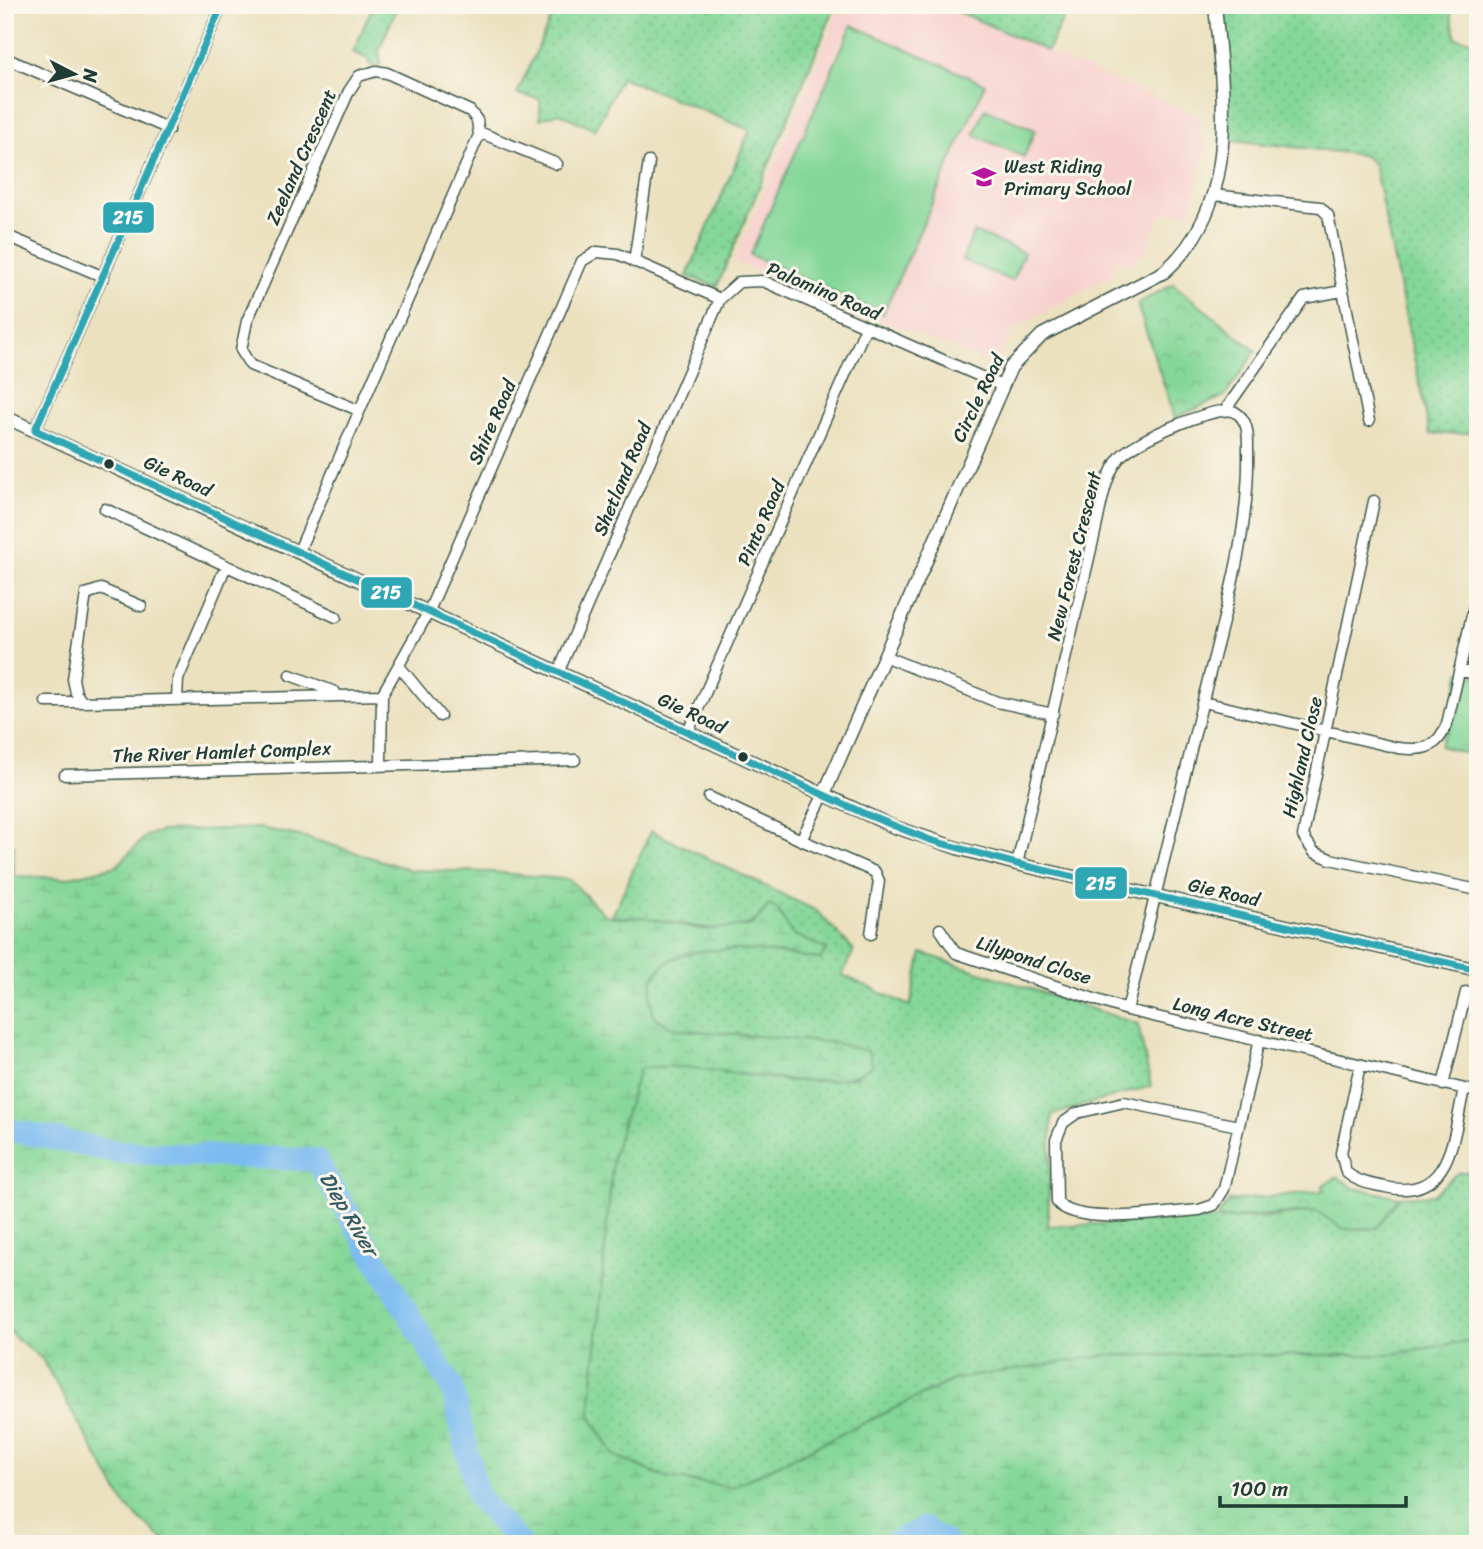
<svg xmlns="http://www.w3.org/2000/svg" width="1483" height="1549" font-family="Sriracha,sans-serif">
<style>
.built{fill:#f7d0cd}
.grass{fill:url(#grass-dots);stroke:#528a66;stroke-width:2}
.wetland{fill:url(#wetland-marsh);stroke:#528a66;stroke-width:2}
.park{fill:url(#park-crowns);stroke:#528a66;stroke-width:2}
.garden{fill:#85d799;stroke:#528a66;stroke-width:2}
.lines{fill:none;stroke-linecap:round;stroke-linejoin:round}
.river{stroke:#7cbbf0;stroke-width:23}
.minor-casing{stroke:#3e5649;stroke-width:13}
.tertiary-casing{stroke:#3e5649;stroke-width:15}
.minor{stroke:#fff;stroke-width:10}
.tertiary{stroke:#fff;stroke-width:12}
.bus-1-casing{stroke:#fbf7ec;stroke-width:12}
.bus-1{stroke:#2fa6b3;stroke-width:7}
.bus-dot{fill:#1f3d34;stroke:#fbf7ec;stroke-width:2.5}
.labels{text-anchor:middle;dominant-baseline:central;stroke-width:6;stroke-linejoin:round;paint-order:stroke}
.street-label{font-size:19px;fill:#1f3d34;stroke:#fbf7ec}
.poi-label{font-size:19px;fill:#1f3d34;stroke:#fbf7ec;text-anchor:start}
.water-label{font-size:21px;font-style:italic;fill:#365c63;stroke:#fbf7ec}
.line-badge{stroke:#fbf7ec;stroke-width:2.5}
.badge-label{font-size:19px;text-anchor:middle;font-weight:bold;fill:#fff}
</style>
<defs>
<pattern id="grass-dots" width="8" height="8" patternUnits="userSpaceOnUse" patternTransform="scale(1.75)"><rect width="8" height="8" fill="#85d799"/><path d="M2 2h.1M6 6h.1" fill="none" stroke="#72b984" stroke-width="1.8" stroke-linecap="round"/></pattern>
<pattern id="wetland-marsh" width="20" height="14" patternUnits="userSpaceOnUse" patternTransform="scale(1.75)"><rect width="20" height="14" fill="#85d799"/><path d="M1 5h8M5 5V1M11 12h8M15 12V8" fill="none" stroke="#72b984"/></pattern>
<pattern id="park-crowns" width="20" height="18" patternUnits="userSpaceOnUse" patternTransform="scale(1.75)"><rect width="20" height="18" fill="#85d799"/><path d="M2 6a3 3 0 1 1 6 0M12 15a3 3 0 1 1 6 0" fill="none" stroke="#72b984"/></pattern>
</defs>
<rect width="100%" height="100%" fill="#fbf7ec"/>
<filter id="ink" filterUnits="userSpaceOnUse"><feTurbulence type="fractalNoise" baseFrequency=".0143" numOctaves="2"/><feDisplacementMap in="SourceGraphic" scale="14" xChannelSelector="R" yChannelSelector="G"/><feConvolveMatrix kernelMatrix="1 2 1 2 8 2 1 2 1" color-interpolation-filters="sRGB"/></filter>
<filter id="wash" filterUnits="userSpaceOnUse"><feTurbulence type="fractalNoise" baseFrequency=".00686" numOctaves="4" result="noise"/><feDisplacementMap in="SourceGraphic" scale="28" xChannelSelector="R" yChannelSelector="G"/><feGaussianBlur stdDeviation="1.57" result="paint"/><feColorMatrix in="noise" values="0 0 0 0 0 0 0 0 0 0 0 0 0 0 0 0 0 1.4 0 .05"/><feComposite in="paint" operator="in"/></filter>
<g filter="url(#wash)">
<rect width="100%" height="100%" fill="#ebe1bf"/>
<!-- built -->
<path class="built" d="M841,5H937L1198,115L1200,140L1208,141L1190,213H1162L1144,255L1130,265L1118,260L1110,276L1014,329L995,365L734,262Z"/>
<!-- grass -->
<path class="grass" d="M373,5H398L379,50L381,65L371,66L368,59L353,52Z
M557,5H836L717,287L687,276L750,130L621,77L595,130L560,113L540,119V99L517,94Z
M944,5H1070L1047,51Z
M1222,5H1449L1456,38L1478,41V409L1473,433L1430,434L1374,164L1363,155L1224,139Z
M651,831L817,911L854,950L842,975L910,1006L922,953L1138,1024L1151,1086L1052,1115L1048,1226L1271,1217L1316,1211L1344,1229L1376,1228L1399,1197L1433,1195L1457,1173L1478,1170V1339L1387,1355L955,1379L732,1487L666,1478L614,1455L590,1416L613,1156L639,1069L665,1064L790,1081L858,1077L835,1043L674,1029L654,1016C627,923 768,952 820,959L792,934L778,910C725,942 700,925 645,918C634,916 623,919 612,916Z"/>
<!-- wetland -->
<path class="wetland" d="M260,828L309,838L411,870L491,872L570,880L605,915L622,918L643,917L703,930L752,925L769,905L778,910L792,934L827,949L820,959C769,953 627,923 654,1016L674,1029L835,1043L868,1051L873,1065C824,1105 703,1055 639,1069L613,1156L590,1416L614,1455L666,1478L732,1487L955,1379L1110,1355H1387L1478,1339V1544H167L126,1506L42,1359L5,1329V841L14,845V876L66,878L117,866L146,836L162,831Z"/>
<!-- park -->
<path class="park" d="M1173,284L1256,351L1225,396L1175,418L1137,304Z
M1460,672L1478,677V757L1440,746L1449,724Z
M1338,1177L1354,1188L1399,1197L1377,1228L1344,1229L1316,1211L1218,1219L1219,1213L1229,1201L1322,1191L1323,1185Z"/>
<!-- garden -->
<path class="garden" d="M852,25L985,84L883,314L750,255Z
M985,109L1035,130L1024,157L974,135Z
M974,232L1024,253L1012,281L962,260Z"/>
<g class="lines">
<!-- river -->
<path class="river" d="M5,1129L118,1152L316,1160L452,1387L478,1497L520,1544
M892,1544L923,1528L948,1544"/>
</g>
</g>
<g filter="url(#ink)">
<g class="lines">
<!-- minor casing -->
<g class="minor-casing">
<path id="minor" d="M5,58L169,129
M479,132L557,164
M1214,195L1320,207L1328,215L1369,421
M5,235L104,277
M634,262L649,162
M1226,409L1304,298L1342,291
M35,430L222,5
M1374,501L1303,836L1314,852L1330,859L1478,890
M105,509L336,617
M298,553L479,135L477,120L470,111L387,73L376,71L359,76L349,91L247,321L241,350L250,365L358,410
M141,606L101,589L86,594L73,679L76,693L82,702L382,695
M884,656L997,702L1053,714
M399,666L440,716
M1460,671L1478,674
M558,673L720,299L739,282L763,281L1002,386
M290,675L335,692
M177,699L178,679L226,566
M46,702H82
M1203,702L1398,748C1423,751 1437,749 1447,724L1478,589
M688,732L866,327
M381,764L382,695L428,613L582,261L597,252L618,254L720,299
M65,775L575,760
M824,794L801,840L875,872L879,881L871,934
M709,797L801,840
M1017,864L1095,532C1101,507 1104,477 1120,457C1133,441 1219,403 1235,412C1249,420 1248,437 1248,450C1250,535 1223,619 1203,700C1178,804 1153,907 1127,1010
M940,929L956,953L1127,1010L1478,1092
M1360,1065L1341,1153L1346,1172C1357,1182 1370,1184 1385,1187C1452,1202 1453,1136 1464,1089
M1443,1085L1466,992
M1238,1126L1124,1102L1077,1113L1063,1123L1056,1140L1057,1202C1076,1227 1167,1212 1199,1210L1214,1205L1224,1189L1259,1040"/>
</g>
<!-- tertiary casing -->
<g class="tertiary-casing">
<path id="tertiary" d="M5,417L892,826L957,848L1017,864L1478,970
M824,794L1011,367L1042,335L1164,272C1242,204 1223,96 1215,5"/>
</g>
<!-- minor -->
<use href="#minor" class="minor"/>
<!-- tertiary -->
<use href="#tertiary" class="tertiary"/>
<!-- bus-1 casing -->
<g class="bus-1-casing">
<path id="bus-1" d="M35,430L865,814L930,840L1017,864L1478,970
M35,430L222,5"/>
</g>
<!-- bus-1 -->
<use href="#bus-1" class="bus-1"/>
</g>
</g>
<!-- icons -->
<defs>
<g id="school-bare" transform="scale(1.89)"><path d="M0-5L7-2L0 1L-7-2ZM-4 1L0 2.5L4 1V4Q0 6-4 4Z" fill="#b5179e" stroke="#fbf7ec" stroke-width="2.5" paint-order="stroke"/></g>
</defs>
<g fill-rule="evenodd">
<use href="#school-bare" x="984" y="177"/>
</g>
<!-- markers -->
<g class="bus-dot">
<circle cx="109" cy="464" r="6"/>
<circle cx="743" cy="757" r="6"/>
</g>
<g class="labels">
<!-- street labels -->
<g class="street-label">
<text transform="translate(301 157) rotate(-66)">Zeeland Crescent</text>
<text transform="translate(824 291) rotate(23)">Palomino Road</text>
<text transform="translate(978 398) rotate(-64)">Circle Road</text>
<text transform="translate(492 422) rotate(-66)">Shire Road</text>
<text transform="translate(178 476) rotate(25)">Gie Road</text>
<text transform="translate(622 479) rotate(-67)">Shetland Road</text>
<text transform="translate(761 523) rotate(-66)">Pinto Road</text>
<text transform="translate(1074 556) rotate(-76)">New Forest Crescent</text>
<text transform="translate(692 713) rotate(25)">Gie Road</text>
<text transform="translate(222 752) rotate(-2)">The River Hamlet Complex</text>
<text transform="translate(1302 757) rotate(-77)">Highland Close</text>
<text transform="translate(1224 892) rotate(13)">Gie Road</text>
<text transform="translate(1034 960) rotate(18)">Lilypond Close</text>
<text transform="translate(1243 1019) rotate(13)">Long Acre Street</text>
</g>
<!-- poi labels -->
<g class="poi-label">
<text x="1004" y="166">West Riding<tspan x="1004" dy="22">Primary School</tspan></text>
</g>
<!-- water labels -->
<g class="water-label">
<text transform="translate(349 1214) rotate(59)">Diep River</text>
</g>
</g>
<g class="line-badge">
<rect x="102" y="201" width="53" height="33" rx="7" fill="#2fa6b3"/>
<rect x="360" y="576" width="53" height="33" rx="7" fill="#2fa6b3"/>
<rect x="1074" y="866" width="54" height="34" rx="7" fill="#2fa6b3"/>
</g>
<g class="badge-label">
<text x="128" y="224">215</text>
<text x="386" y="599">215</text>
<text x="1101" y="890">215</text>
</g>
<!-- margin -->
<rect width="1483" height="1549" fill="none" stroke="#fbf7ec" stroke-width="28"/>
<!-- north arrow -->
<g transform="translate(74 74) rotate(96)" stroke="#fbf7ec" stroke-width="5" paint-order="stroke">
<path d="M0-5L12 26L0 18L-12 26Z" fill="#1f3d34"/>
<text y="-10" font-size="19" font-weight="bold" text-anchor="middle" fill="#1f3d34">N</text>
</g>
<!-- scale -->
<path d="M1220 1496v10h186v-10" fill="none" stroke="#1f3d34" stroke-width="3.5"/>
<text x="1231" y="1496" font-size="21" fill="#1f3d34" stroke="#fbf7ec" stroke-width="5" paint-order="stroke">100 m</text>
</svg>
